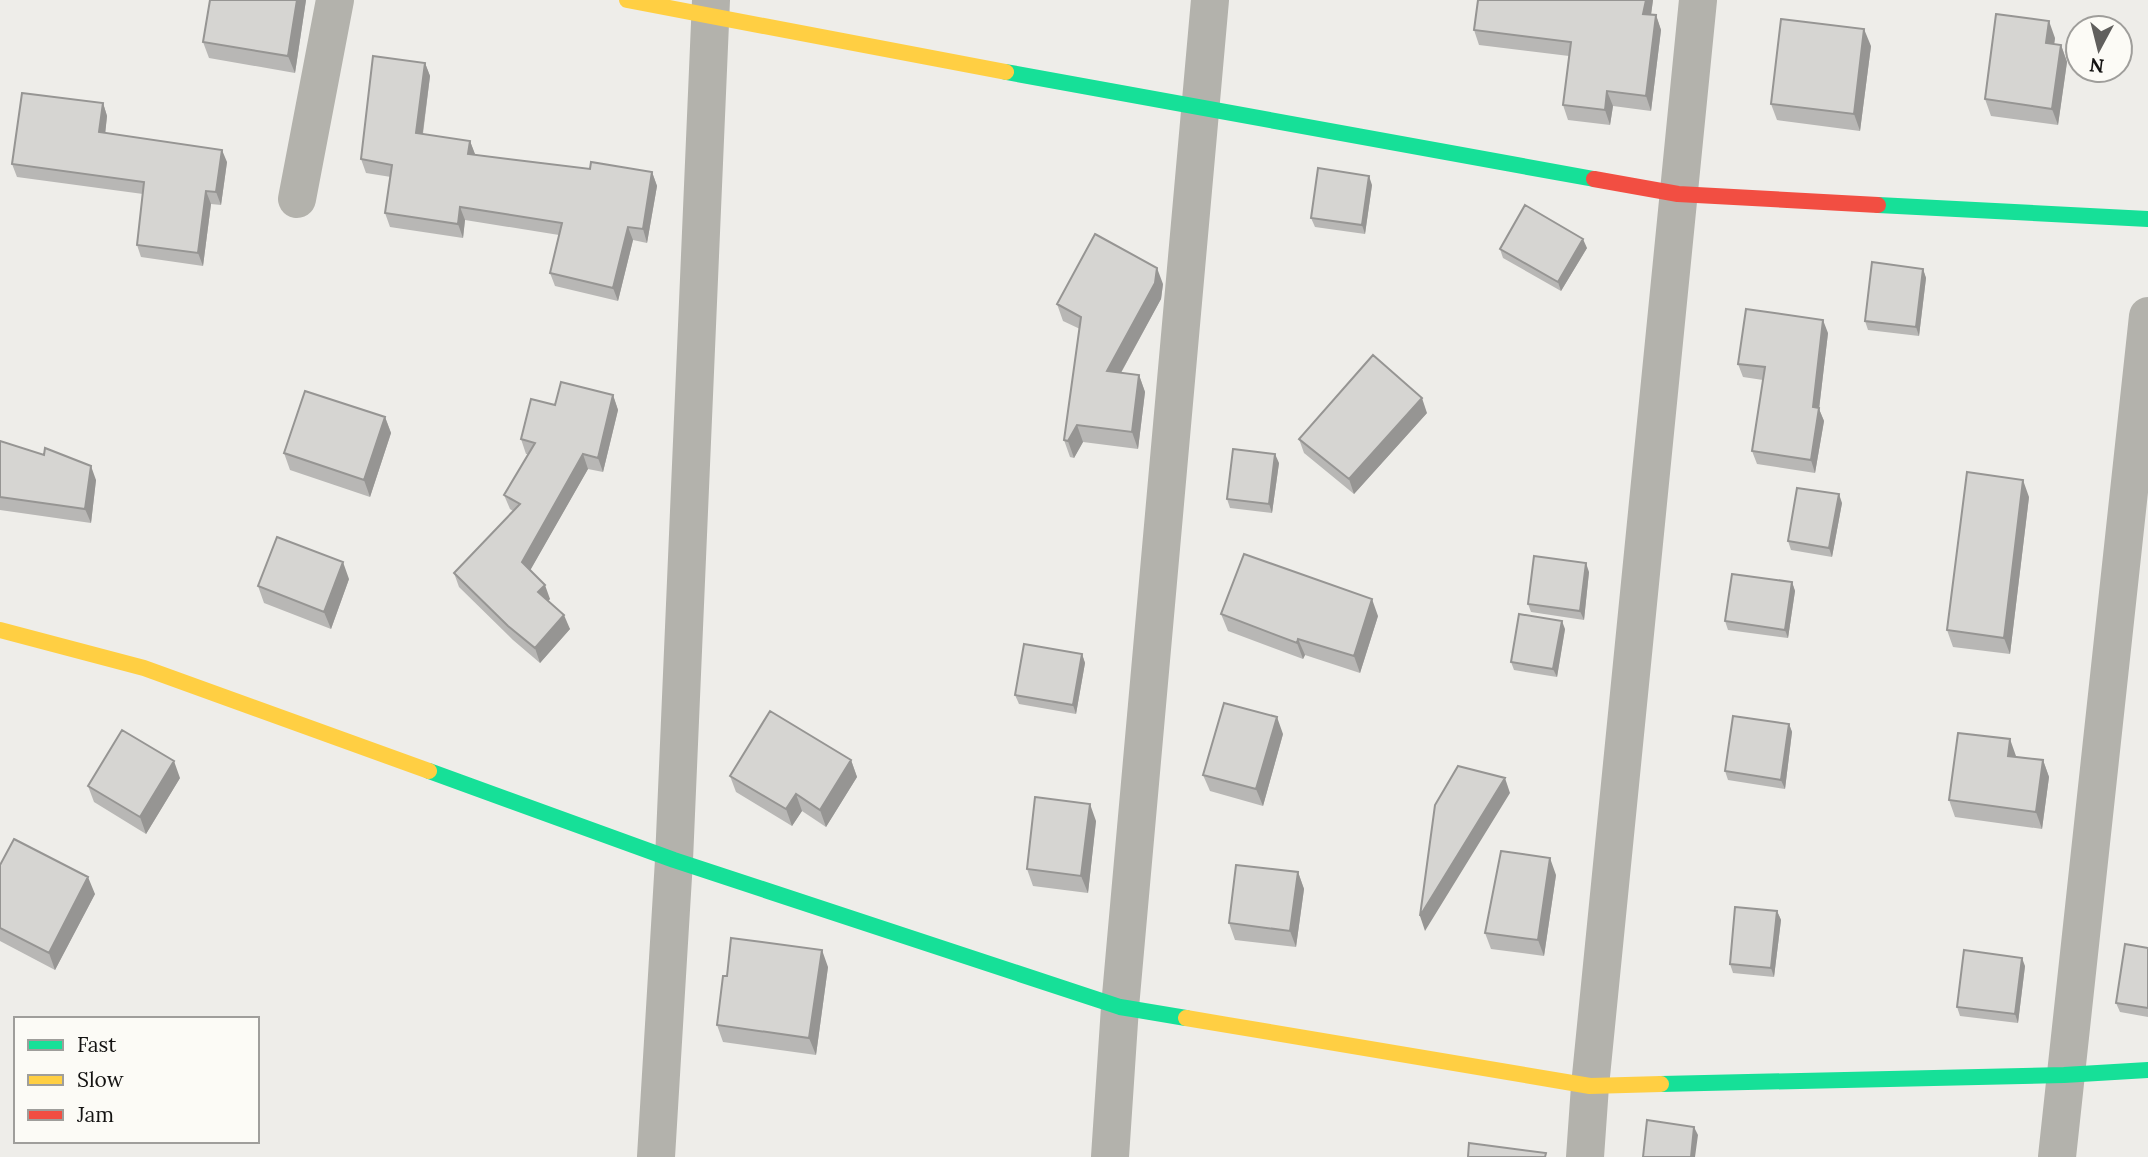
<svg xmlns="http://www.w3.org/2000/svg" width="2148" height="1157" font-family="Lora,serif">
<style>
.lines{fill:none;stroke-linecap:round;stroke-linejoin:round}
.street{stroke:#b3b2ac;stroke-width:38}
.fast{stroke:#16e098;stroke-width:16}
.slow{stroke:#ffcf43;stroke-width:16}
.jam{stroke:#f24e42;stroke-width:16}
.wall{fill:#b8b7b5}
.shaded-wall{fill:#969593}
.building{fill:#d6d5d2;stroke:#969593;stroke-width:2}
</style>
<rect width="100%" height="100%" fill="#eeede9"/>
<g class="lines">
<!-- street -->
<path class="street" d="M297,199L335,0
M656,1157L674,860L711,0
M1110,1157L1120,1007L1210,0
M1585,1157L1590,1086L1698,0
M2057,1157L2148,316"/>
<!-- fast -->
<path class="fast" d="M1006,72L1594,179
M1878,205L2148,219
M429,771L674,860L1120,1007L1186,1018
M1661,1084L2064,1075L2148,1070"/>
<!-- slow -->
<path class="slow" d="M627,0L1006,72
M0,630L144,668L429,771
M1186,1018L1590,1086L1661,1084"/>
<!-- jam -->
<path class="jam" d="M1594,179L1678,194L1878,205"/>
</g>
<!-- wall -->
<path class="wall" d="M306,0L295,73L209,58L203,42Z
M1653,0L1651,15H1656L1661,30L1651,111L1613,106L1610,125L1568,120L1563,105L1569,56L1479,45L1474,30Z
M2055,38L2054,44L2061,45L2067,62L2058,125L1991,116L1985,99Z
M1871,46L1860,131L1777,120L1771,104Z
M425,63L430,76L423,134L470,141L475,155L590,169L652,172L657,186L647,243L633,240L618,301L555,286L550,273L559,235L465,220L463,238L390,227L385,213L391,177L366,173L361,159Z
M103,103L107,116L105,133L227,162L221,205L211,204L203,266L141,257L137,245L143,194L17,177L12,164Z
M1372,185L1365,234L1315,227L1311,218Z
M1587,248L1561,291L1503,258L1500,249Z
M1923,269L1926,278L1919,336L1868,330L1865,321Z
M1163,284L1161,299L1121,373L1139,375L1145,392L1138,449L1083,442L1074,458L1070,457L1064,440L1080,329L1063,321L1057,304Z
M1828,333L1819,409L1824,421L1815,473L1757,464L1752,451L1763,380L1743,377L1738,364Z
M613,395L618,410L603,472L588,469L530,570L550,599L548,601L570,629L540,663L513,640L459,587L454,573L513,511L510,509L504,495L528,454H526L521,439L555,405Z
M1427,413L1354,494L1304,453L1299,439Z
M385,417L391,433L370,497L290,470L284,453Z
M0,441L96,480L91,523L0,510Z
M1279,463L1272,513L1230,508L1227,499Z
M2029,497L2010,654L1953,647L1947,630Z
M1842,503L1832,557L1791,550L1788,541Z
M1589,572L1584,620L1531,612L1528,604Z
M349,579L331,629L264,603L258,586Z
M1792,582L1795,591L1788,638L1728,630L1725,621Z
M1221,614L1378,616L1360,673L1305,655L1303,659L1228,631Z
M1565,629L1557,677L1514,670L1511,662Z
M1082,654L1085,663L1076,714L1019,704L1015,695Z
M1789,724L1792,732L1785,789L1728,780L1725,771Z
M1283,734L1263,806L1210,791L1203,775Z
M2016,757L2043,760L2049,777L2042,829L1955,817L1949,800Z
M851,760L857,777L826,827L802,811L792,826L736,792L730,776Z
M180,778L146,834L94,802L88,786Z
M1096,821L1088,893L1033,886L1027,869Z
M0,865L95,894L55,970L0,941Z
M1298,872L1304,889L1296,947L1235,940L1229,923Z
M1556,875L1544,956L1491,949L1485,933Z
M1777,911L1781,920L1774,977L1733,973L1730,964Z
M2148,948V1017L2120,1012L2116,1003Z
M2025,966L2018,1023L1960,1016L1957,1007Z
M828,967L816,1055L723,1042L717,1025Z"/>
<!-- shaded-wall -->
<path class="shaded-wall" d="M297,0H306L295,73L288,56Z
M1646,0H1653L1649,29L1643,14Z
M1656,15L1661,30L1651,111L1646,96Z
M2049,21L2055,38L2052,60L2046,43Z
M1864,29L1871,46L1860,131L1854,114Z
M2061,45L2067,62L2058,125L2052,109Z
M425,63L430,76L421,146L416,133Z
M1607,91L1613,106L1610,125L1605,110Z
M103,103L107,116L104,145L99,132Z
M470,141L475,154L473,168L468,154Z
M222,150L227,162L221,205L216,192Z
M652,172L657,186L647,243L643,229Z
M1369,176L1372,185L1365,234L1362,225Z
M206,191L211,204L203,266L198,253Z
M460,207L465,220L463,238L458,224Z
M628,227L633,240L618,301L613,288Z
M1583,239L1587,248L1561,291L1558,282Z
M1157,268L1163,284L1161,299L1113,387L1107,371Z
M1923,269L1926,278L1919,336L1916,327Z
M1823,320L1828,333L1819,409L1824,421L1815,473L1811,460L1813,407Z
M1139,375L1145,392L1138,449L1132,432Z
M613,395L618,410L603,472L598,458Z
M1422,398L1427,413L1354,494L1349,479Z
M385,417L391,433L370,497L364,480Z
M1077,425L1083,442L1074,458L1068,441Z
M583,454L588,469L527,576L522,562Z
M1275,454L1279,463L1272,513L1269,504Z
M91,466L96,480L91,523L85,509Z
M2023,480L2029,497L2010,654L2004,638Z
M1839,494L1842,503L1832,557L1829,548Z
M343,562L349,579L331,629L324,612Z
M1586,563L1589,572L1584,620L1580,611Z
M1792,582L1795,591L1788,638L1785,630Z
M545,585L550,599L543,606L538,592Z
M1372,599L1378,616L1360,673L1354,656Z
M564,615L570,629L540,663L535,648Z
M1562,621L1565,629L1557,677L1553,669Z
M1298,639L1305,655L1303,659L1297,643Z
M1082,654L1085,663L1076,714L1073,705Z
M1277,717L1283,734L1263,806L1256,789Z
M1789,724L1792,732L1785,789L1781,780Z
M2010,739L2016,756L2014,773L2008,756Z
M851,760L857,777L826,827L820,810Z
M2043,760L2049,777L2042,829L2036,812Z
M174,761L180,778L146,834L140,817Z
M1505,778L1510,793L1425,931L1420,916Z
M796,794L802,811L792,826L786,809Z
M1090,804L1096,821L1088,893L1081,876Z
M1550,858L1556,875L1544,956L1538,940Z
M1298,872L1304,889L1296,947L1290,931Z
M88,877L95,894L55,970L49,953Z
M1777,911L1781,920L1774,977L1771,968Z
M822,950L828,967L816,1055L809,1038Z
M2022,958L2025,966L2018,1023L2015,1014Z
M1694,1127L1698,1135L1695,1157H1691Z"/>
<!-- building -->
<path class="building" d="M210,0H297L288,56L203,42Z
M1478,0H1646L1643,14L1656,15L1646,96L1607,91L1605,110L1563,105L1571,42L1474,30Z
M1996,14L2049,21L2046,43L2061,45L2052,109L1985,99Z
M1781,19L1864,29L1854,114L1771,104Z
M373,56L425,63L416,133L470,141L468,154L590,169L591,162L652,172L643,229L628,227L613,288L550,273L562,223L460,207L458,224L385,213L392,165L361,159Z
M22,93L103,103L99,132L222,150L216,192L206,191L198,253L137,245L144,182L12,164Z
M1318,168L1369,176L1362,225L1311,218Z
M1525,205L1583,239L1558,282L1500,249Z
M1095,234L1157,268L1155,283L1107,371L1139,375L1132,432L1077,425L1068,441L1064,440L1081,317L1057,304Z
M1872,262L1923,269L1916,327L1865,321Z
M1746,309L1823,320L1813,407L1819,408L1811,460L1752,451L1765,367L1738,364Z
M1373,355L1422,398L1349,479L1299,439Z
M561,382L613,395L598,458L583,454L522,562L545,585L538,592L564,615L535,648L508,626L454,573L520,504L504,495L535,443L521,439L531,399L555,405Z
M305,391L385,417L364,480L284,453Z
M0,441L44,455L45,448L91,466L85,509L0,497Z
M1233,449L1275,454L1269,504L1227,499Z
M1967,472L2023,480L2004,638L1947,630Z
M1797,488L1839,494L1829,548L1788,541Z
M277,537L343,562L324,612L258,586Z
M1244,554L1372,599L1354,656L1298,639L1297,643L1221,614Z
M1534,556L1586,563L1580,611L1528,604Z
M1732,574L1792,582L1785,630L1725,621Z
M1519,614L1562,621L1553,669L1511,662Z
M1024,644L1082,654L1073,705L1015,695Z
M1224,703L1277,717L1256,789L1203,775Z
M770,711L851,760L820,810L796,794L786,809L730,776Z
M1733,716L1789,724L1781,780L1725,771Z
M122,730L174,761L140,817L88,786Z
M1958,733L2010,739L2008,756L2043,760L2036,812L1949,800Z
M1458,766L1505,778L1420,916L1435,805Z
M1035,797L1090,804L1081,876L1027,869Z
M14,839L88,877L49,953L0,928V865Z
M1501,851L1550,858L1538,940L1485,933Z
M1236,865L1298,872L1290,931L1229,923Z
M1735,907L1777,911L1771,968L1730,964Z
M731,938L822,950L809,1038L717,1025L723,976H727Z
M2125,944L2148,948V1008L2116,1003Z
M1964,950L2022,958L2015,1014L1957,1007Z
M1647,1120L1694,1127L1691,1157H1643Z
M1469,1143L1546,1153L1545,1157H1468Z"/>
<!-- legend -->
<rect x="14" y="1017" width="245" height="126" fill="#fcfbf6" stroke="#9f9e9b" stroke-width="2"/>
<rect x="28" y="1040" width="35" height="10" fill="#16e098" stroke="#9f9e9b" stroke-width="2"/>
<text x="77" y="1052" font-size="21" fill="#141312">Fast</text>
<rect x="28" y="1075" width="35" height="10" fill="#ffcf43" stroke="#9f9e9b" stroke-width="2"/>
<text x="77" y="1087" font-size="21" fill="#141312">Slow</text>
<rect x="28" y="1110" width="35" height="10" fill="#f24e42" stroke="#9f9e9b" stroke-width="2"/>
<text x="77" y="1122" font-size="21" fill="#141312">Jam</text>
<!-- north arrow -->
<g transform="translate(2099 49) rotate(187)"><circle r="33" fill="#fcfbf6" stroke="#9f9e9b" stroke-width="2"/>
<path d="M0-5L12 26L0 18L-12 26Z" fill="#605f5d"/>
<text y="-10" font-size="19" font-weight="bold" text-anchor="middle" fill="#141312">N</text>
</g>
</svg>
